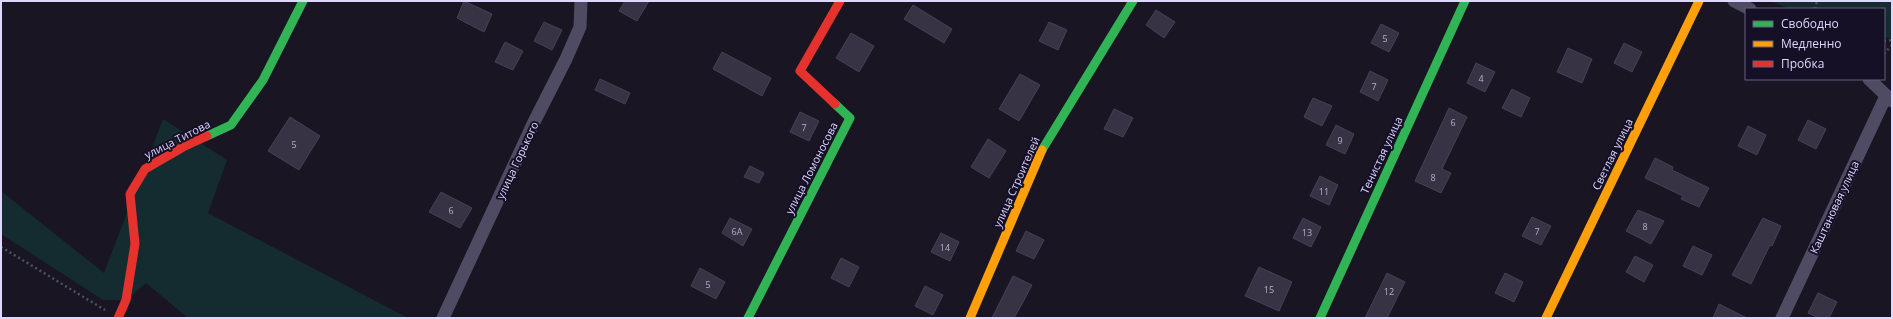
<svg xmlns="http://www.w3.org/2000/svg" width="1893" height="319" font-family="'Open Sans',sans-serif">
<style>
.green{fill:#142c2f}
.building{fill:#383344;stroke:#464055}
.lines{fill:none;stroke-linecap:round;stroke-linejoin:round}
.path{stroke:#495463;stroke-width:2.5;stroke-dasharray:2 3;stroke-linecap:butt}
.street{stroke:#4e4b63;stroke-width:13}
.fast{stroke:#30b455;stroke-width:9}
.slow{stroke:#ff9f0a;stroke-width:9}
.jam{stroke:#e5322d;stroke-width:9}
.labels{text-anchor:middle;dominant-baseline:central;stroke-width:4;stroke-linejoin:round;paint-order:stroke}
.number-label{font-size:9px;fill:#b4aed0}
.street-label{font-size:11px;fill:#ded7fe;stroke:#161027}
</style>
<rect width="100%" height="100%" fill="#191522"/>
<!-- green -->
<path class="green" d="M1771,1H1892V39L1884,37V9H1789Z
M163,119L227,160L208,213L408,318H188L146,283L126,300H103L1,234V191L104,273Z"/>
<!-- building -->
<path class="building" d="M464,1L492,14L484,32L457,18Z
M625,1H649L637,21L619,11Z
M913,5L952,29L944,43L904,19Z
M1156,10L1175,22L1164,38L1146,25Z
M544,22L562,30L552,50L534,41Z
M1049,22L1067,30L1058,50L1039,41Z
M1381,24L1399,33L1389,52L1371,43Z
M851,33L874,46L859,72L836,58Z
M505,42L523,51L513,70L495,62Z
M1624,43L1642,52L1632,72L1614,63Z
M1568,48L1592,59L1582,83L1557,72Z
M722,52L771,78L762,96L713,69Z
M1476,63L1495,72L1485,92L1467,83Z
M1370,71L1388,80L1378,101L1360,92Z
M1020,74L1040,85L1019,121L999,109Z
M600,79L630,93L625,104L595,90Z
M1512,89L1530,98L1521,117L1502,108Z
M1313,98L1332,106L1322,126L1304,117Z
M1449,108L1467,117L1442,169L1451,173L1441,193L1415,181Z
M1114,109L1133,118L1123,137L1104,129Z
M800,112L819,121L809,141L790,132Z
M290,117L320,136L299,170L268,151Z
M1808,120L1826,129L1816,149L1798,140Z
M1336,125L1354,134L1345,154L1326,145Z
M1748,126L1766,135L1757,155L1738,146Z
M988,139L1006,151L989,178L971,167Z
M1655,158L1673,167L1672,170L1709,188L1699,207L1681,199L1683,196L1645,178Z
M750,166L764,173L759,183L744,177Z
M1320,176L1338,185L1329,205L1310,196Z
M441,192L472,208L460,228L429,212Z
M1638,210L1664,221L1651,244L1626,231Z
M1532,217L1551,226L1541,245L1522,236Z
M730,218L752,229L743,246L722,233Z
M1303,218L1321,227L1311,247L1293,238Z
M1763,218L1781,226L1772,246L1770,245L1751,284L1732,275Z
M1026,231L1044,240L1034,259L1016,251Z
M941,233L959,242L950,261L931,252Z
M1693,246L1712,255L1702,275L1683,266Z
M1635,256L1653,265L1644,282L1626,272Z
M841,258L859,267L849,287L831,278Z
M1259,267L1292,282L1279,311L1245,296Z
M700,268L725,282L716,299L691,286Z
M1387,273L1405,282L1387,318H1365Z
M1505,273L1523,282L1514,302L1495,293Z
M1013,276L1032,285L1022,304L1014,318H992Z
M925,286L943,295L933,315L915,306Z
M1818,293L1837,302L1829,318H1819L1808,313Z
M1719,304L1747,318H1713Z"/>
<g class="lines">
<!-- path -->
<path class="path" d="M1815,9L1817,1
M1884,41L1892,40
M1884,54L1892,45
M1,247L105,310"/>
<!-- street -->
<path class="street" d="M1734,1L1750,9
M1869,79L1892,101
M443,318L534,122L566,59L580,27L581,1
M1782,318L1886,96"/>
<!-- fast -->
<path class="fast" d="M207,136L231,125L263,80L303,1
M1042,150L1133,1
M748,318L850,118L835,104
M1320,318L1465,1"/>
<!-- slow -->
<path class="slow" d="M970,318L1042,150
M1546,318L1699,1"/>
<!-- jam -->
<path class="jam" d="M835,104L800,71L840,1
M118,318L126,300L135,244L130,194L145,169L183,147L207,136"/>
</g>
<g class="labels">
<!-- number labels -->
<g class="number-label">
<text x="1385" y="38">5</text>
<text x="1481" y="78">4</text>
<text x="1374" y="86">7</text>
<text x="1453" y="122">6</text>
<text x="804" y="127">7</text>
<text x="1340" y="140">9</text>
<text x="294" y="144">5</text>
<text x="1433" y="177">8</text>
<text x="1324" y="191">11</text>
<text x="451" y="210">6</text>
<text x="1645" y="226">8</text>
<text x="737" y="231">6А</text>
<text x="1537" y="231">7</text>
<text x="1307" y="232">13</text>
<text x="945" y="247">14</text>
<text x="708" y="284">5</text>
<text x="1269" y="289">15</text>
<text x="1389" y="291">12</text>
</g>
<!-- street labels -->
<g class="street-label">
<text transform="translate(177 139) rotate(-27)">улица Титова</text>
<text transform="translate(1612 154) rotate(-64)">Светлая улица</text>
<text transform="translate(1381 155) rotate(-65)">Тенистая улица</text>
<text transform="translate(517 160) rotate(-65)">улица Горького</text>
<text transform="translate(811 168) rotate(-63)">улица Ломоносова</text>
<text transform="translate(1016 182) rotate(-66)">улица Строителей</text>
<text transform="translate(1834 207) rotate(-65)">Каштановая улица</text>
</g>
</g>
<!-- border -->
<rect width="1893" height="319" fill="none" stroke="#ded7fe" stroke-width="4"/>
<!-- legend -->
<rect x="1745" y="8" width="140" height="72" fill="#161027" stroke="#66607d"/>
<rect x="1753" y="21" width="20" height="6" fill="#30b455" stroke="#66607d"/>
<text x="1781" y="28" font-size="12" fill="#ded7fe">Свободно</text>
<rect x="1753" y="41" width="20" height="6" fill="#ff9f0a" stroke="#66607d"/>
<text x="1781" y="48" font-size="12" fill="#ded7fe">Медленно</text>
<rect x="1753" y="61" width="20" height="6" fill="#e5322d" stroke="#66607d"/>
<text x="1781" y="68" font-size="12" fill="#ded7fe">Пробка</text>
</svg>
